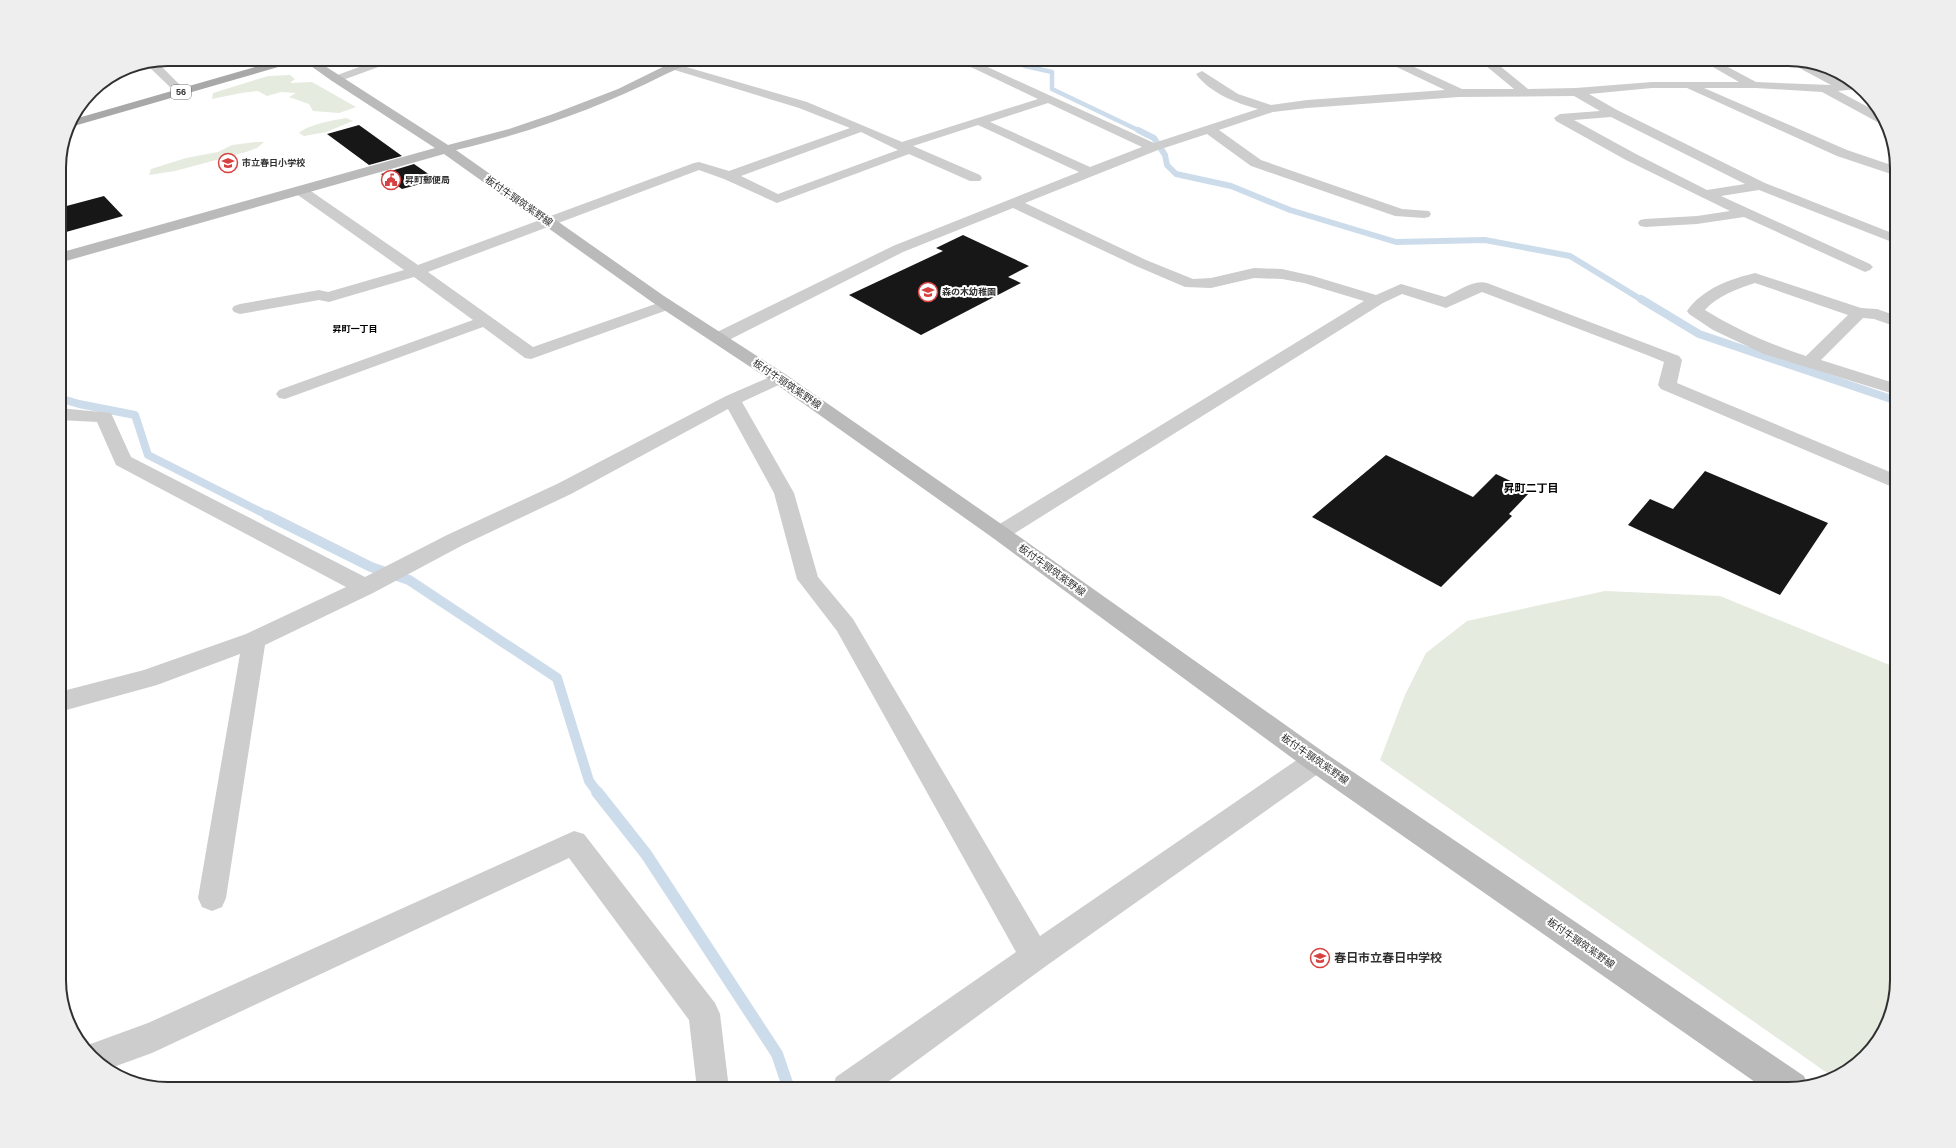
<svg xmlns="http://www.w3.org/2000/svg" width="1956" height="1148" font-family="Helvetica,'Noto Sans JP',sans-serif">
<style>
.green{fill:#e5ebdf}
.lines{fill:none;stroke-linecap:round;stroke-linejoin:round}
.stream-far4{stroke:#cddcea;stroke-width:4.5}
.stream-far3{stroke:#cddcea;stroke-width:6}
.stream-far2{stroke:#cddcea;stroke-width:8}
.stream-far1{stroke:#cddcea;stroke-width:10}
.stream{stroke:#cddcea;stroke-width:12}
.building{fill:#171717}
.street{fill:#cdcdcd;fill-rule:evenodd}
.secondary{fill:#bababa;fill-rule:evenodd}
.primary{fill:#a8a8a8;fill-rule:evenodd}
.labels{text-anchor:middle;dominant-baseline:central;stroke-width:4;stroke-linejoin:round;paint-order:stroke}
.shield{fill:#fff;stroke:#6e6e6e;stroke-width:1}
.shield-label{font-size:9px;font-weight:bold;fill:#303030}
.far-poi-label{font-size:9px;font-weight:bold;fill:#303030;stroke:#fff;text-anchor:start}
.far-neighbourhood-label{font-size:9px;font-weight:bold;fill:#000;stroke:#fff}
.street-label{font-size:10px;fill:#303030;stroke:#fff}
.neighbourhood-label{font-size:11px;font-weight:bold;fill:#000;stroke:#fff}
.near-poi-label{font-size:12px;font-weight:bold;fill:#303030;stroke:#fff;text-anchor:start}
.rim{fill:none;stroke:#303030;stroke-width:2}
</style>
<rect width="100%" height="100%" fill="#fff"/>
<!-- green -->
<path class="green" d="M290,75L295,79L290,83L312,82L356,107L339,113L313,111L309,104L289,97L296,93L281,92L267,96L258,91L241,93L212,99L213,93L268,76Z
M346,118L353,121L326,132L304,136L299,133C307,125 334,120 346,118Z
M255,142H264L257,148L246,152L175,171L149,175L151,169L186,158L218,152L232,145Z
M1605,591L1720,596L1897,668V980L1883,1034L1843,1074L1833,1077L1380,760L1405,695L1426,653L1467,621Z"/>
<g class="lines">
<!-- stream-far4 -->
<path class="stream-far4" d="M1009,59L1025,66L1052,72V89L1140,131"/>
<!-- stream-far3 -->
<path class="stream-far3" d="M1138,130L1154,138L1165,155L1167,165L1176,174L1231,186L1290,210L1396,242L1485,240L1570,256L1642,300"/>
<!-- stream-far2 -->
<path class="stream-far2" d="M1641,299L1699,334L1897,401
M59,398L79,404L135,415L148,455L269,516"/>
<!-- stream-far1 -->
<path class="stream-far1" d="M267,515L371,567L409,580L557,678L589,781L598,793"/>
<!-- stream -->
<path class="stream" d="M597,792L646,854L777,1054L789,1089"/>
</g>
<!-- building -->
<path class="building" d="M359,125L402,156L369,165L327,134Z
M414,164L430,175L425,176L431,181L402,189L381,174Z
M104,196L123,216L59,234V208Z
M963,235L1029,266L1008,277L1021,283L921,335L849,295L943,251L936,248Z
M1386,455L1473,497L1496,474L1531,491L1509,514L1512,516L1441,587L1312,517Z
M1705,471L1828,523L1780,595L1628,525L1650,499L1673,509Z"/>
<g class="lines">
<!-- street -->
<path class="street" d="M381,59H397L395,61L340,81H332L330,79L332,77Z
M949,59H966L981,64L1154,143L1258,109C1236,103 1210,93 1196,74L1202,71L1238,94L1271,105L1307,100L1445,90L1384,61L1382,59H1397L1462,89H1514L1485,65L1483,63L1486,59H1498L1495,62L1528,89L1576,88L1652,82H1739L1699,59H1713L1756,82L1831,85L1790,63V59L1810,65L1846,83H1852L1858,89L1838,91L1883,115L1886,125L1881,124L1822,92L1756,88H1704L1847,150L1897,167V176L1837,156L1687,88H1652L1589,94L1617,110L1765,183L1897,235V244L1759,190L1721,196L1870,264L1873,267L1870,270L1865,272L1744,217L1697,224L1645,227L1640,226L1638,223L1640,220L1645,219L1697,216L1730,211L1626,160L1556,121L1554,118L1560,114L1600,111L1574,96L1459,97L1307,108L1273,112L1219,130L1261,160L1402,209L1429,211L1431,214L1429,217L1424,218L1395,216L1251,166L1207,134L1158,150L1025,203L1146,260L1193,279L1211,278L1254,268L1282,269L1313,276L1376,295L1401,284L1445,297C1457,292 1473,279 1487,283L1679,356L1682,360L1677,383L1897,475V489L1661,389L1658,385L1664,362L1647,355L1482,292L1446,308L1402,294L1383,303L1007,538L1000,540L993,538L989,533L993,528L1364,301L1304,283L1282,279L1254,278L1211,288L1185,287L1136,266L1013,208L903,252L725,342L719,343L713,342L711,338L713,334L893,246L1079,172L978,125L913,146L980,175L982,178L980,181H970L909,154L777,203L724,179L699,170L428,272L533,347L661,302L667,300L673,302L675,305L673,308L531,359L525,358L483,327L285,399L279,398L276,394L279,390L473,320L414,277L329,302L319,300L240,314L234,312L232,309L234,306L240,304L319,290L328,292L404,270L295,193L293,190L295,187H305L418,265L694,163L699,162L729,171L850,128L799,108L668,68L666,66L668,64H676L807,102L902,142L1038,99L973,68L951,61ZM1048,103L1142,147L1090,167L990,122ZM1611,117L1745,184L1707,190L1636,154L1574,120ZM861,132L898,150L778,194L741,176Z
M156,61L180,85L178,87H170L145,63Z
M1755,273L1861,308L1877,309L1897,316V327L1874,319L1863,318L1821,360L1897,384V395L1764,354L1713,330L1689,314L1687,311C1702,289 1730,279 1755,273ZM1755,283L1848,315L1806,356C1770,344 1737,330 1705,310C1717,296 1737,289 1755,283Z
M779,373L785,374L788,378L785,382L742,402L794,493L818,577L853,619L1040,936L1307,753L1316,750L1325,753L1329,761L1325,769L1046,966L878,1089H832L836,1077L1016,952L837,631L797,579L774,493L728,409L571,494L463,545L373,593L265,645L226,898L222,907L212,911L202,907L198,898L240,654L157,685L59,712V692L144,670L246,634L346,587L116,465L97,422L59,420V408L111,413L131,457L365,577L447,535L557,484L726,396Z
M574,831L584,834L715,1003L720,1014L729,1089H697L689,1020L569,858L152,1053L108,1069L85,1046L148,1023Z"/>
<!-- secondary -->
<path class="secondary" d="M301,59H314L448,145L509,129L553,114L618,89L679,59H694C688,66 673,70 664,75C598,108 529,133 456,150L664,296L785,374L1007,528L1325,753L1804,1076L1807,1084L1789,1089H1765L1307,769L993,538L773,382L652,302L444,154L59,263V253L435,148L332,81Z"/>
<!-- primary -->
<path class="primary" d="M283,59H301L299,61L67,128L71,120Z"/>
</g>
<!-- icons -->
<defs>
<g id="school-ring" transform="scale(1)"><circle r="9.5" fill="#fff" stroke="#d84141" stroke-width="1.5"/><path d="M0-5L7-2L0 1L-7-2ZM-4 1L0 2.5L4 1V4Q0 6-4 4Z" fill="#d84141"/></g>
<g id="civic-ring" transform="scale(1)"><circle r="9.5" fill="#fff" stroke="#d84141" stroke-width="1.5"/><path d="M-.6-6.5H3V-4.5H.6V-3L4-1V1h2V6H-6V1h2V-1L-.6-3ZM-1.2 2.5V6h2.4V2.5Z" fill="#d84141"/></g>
</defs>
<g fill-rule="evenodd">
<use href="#school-ring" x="228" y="163"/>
<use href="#civic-ring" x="391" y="180"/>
<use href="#school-ring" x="928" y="292"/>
<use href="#school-ring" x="1320" y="958"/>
</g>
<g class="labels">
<!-- shield labels -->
<rect class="shield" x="171" y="85" width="20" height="14" rx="3"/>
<g class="shield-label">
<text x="181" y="92">56</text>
</g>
<!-- far-poi labels -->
<g class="far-poi-label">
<text x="242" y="163">市立春日小学校</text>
<text x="405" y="180">昇町郵便局</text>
<text x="942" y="292">森の木幼稚園</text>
</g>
<!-- far-neighbourhood labels -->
<g class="far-neighbourhood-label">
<text x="355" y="329">昇町一丁目</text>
</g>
<!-- street labels -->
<g class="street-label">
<text transform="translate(519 201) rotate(35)">板付牛頸筑紫野線</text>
<text transform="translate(787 384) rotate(34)">板付牛頸筑紫野線</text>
<text transform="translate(1052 570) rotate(36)">板付牛頸筑紫野線</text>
<text transform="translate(1315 759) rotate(35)">板付牛頸筑紫野線</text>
<text transform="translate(1581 943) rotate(35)">板付牛頸筑紫野線</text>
</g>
<!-- neighbourhood labels -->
<g class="neighbourhood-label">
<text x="1531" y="488">昇町二丁目</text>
</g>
<!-- near-poi labels -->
<g class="near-poi-label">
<text x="1334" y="958">春日市立春日中学校</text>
</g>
</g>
<!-- crop -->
<path d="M0 0H1956V1148H0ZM168 66H1788A102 102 0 0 1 1890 168V980A102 102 0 0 1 1788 1082H168A102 102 0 0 1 66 980V168A102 102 0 0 1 168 66Z" fill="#eee" fill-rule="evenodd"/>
<path class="rim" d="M168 66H1788A102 102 0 0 1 1890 168V980A102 102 0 0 1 1788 1082H168A102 102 0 0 1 66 980V168A102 102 0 0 1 168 66Z"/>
</svg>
